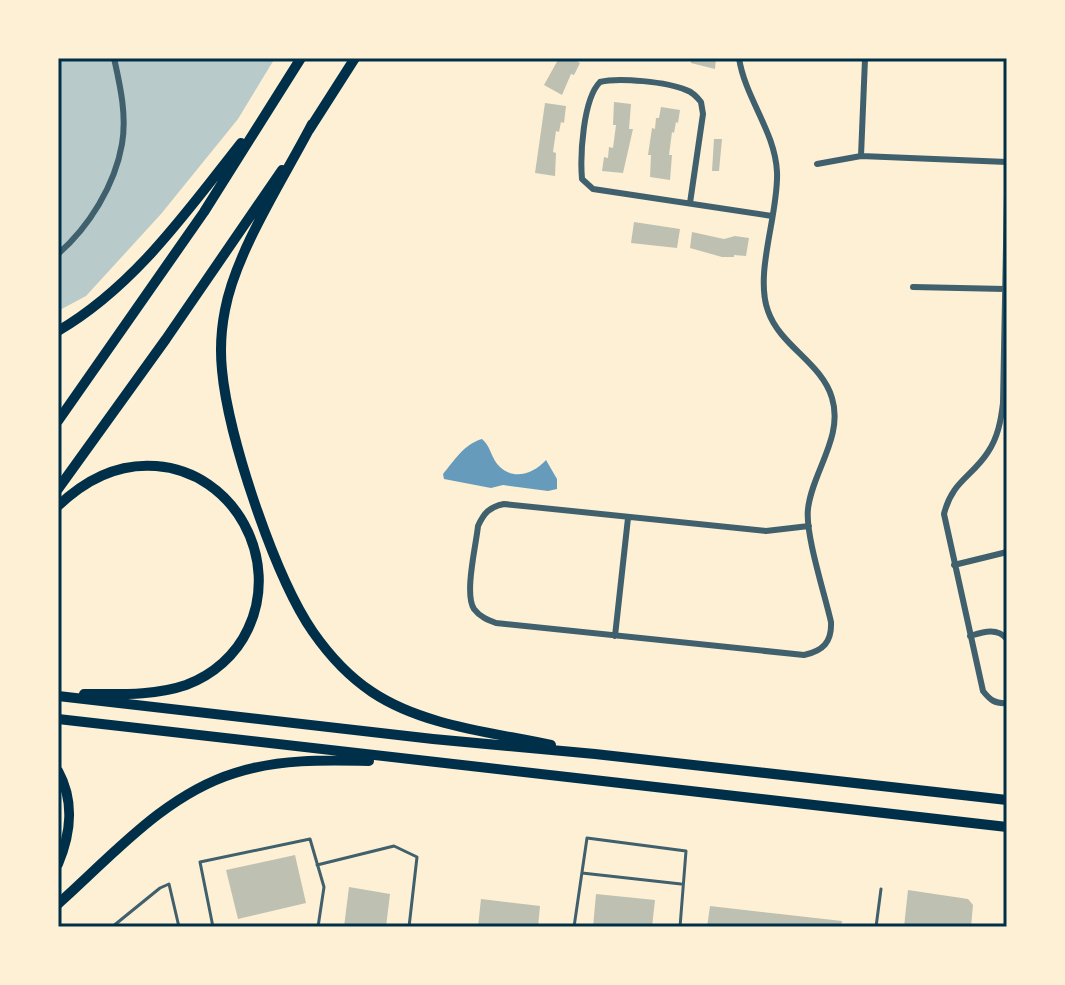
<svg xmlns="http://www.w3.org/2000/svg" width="1065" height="985" font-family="'Space Grotesk',sans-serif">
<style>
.green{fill:#b9caca}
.water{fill:#669bbc}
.building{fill:#bec0b2}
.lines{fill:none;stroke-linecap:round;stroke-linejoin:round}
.service{stroke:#3f606c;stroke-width:3}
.minor{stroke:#3f606c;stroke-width:6}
.motorway{stroke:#003049;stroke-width:10}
.neatline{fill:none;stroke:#003049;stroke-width:3}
</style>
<rect width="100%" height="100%" fill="#fdf0d5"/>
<!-- green -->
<path class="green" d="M58,58H275L238,119L161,214L86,296L58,311Z"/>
<!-- water -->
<path class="water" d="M482,439C491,446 491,459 500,467C515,481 534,473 546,460L557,479V489L548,491L503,485L491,488L444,479L443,474C454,461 464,444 482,439Z"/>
<!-- building -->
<path class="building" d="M559,58H572L580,63L574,75L571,74L562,95L544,85Z
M691,58H716L715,69L691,63Z
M614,102L631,104L629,129H633L623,173L602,171L604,157L608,158L609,147L613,148L616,125H613Z
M545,103L566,106L564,123L561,122L559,132L556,131L553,152L556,153L555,176L535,173Z
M661,107L680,110L678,123L676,122L674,133L672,132L669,155H672L670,180L650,177L651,155H648L652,128L655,129L656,118H659Z
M714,139H722L719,171H712Z
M634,222L680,229L677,248L631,243Z
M692,232L724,239L735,236L749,238L746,256L734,255V257H722L690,248Z
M295,855L306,903L238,919L226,870Z
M349,887L390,894L386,927H344Z
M908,890L968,899L973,905L971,927H904Z
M596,894L655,900L652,927H593Z
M481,899L540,906L538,927H478Z
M710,906L842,921L841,927H707Z"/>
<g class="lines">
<!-- service -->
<path class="service" d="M317,865L394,846L417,857L409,927
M582,873L681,884
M112,927L160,888L169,884L179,927
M213,927L200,862L310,839L324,887L318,927
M574,927L587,838L686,851L680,927
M876,927L881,889"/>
<!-- minor -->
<path class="minor" d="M739,58C745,98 775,131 777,172C779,213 754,273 768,311C780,346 822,363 832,398C844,437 812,472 808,509C805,534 825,595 831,622C832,642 823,651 804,655L496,623C488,620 480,617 474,609C464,594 476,546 478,526C484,513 489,507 504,504L766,531L809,526
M861,156L865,59
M817,164L861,156L1007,162
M1007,195L1003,403C1001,420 998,437 988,452C972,477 952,481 944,514L983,691C990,700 995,704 1007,703
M690,203L703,114L701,102C697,97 693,92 686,90C668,82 618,77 600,82C583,99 580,155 582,179L593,189L772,216
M58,254C89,227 115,185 122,144C127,115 120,85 114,58
M913,287L1005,289
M954,565L1007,552
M615,636L628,518
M970,636C983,632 997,627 1007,639"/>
<!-- motorway -->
<path class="motorway" d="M312,124C284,178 236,251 225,310C221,330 220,350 222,370C228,437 275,577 313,632C329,655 348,676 372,692C423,726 491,732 551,745
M309,130L355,58
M58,331C135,286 187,211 241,143
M58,421L204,212L301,58
M58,489L166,339L282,170
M58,506C85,480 118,463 156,466C235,472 281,560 248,629C236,655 213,675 186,685C154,696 118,694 84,694
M58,696L433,739L595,754L1007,800
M58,719L1007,827
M58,771C75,802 71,833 58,864
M58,904C112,856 164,795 235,773C278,759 324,760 369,761"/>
</g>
<!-- border -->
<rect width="1065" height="985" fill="none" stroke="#fdf0d5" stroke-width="120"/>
<rect x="60" y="60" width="945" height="865" class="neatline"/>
</svg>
